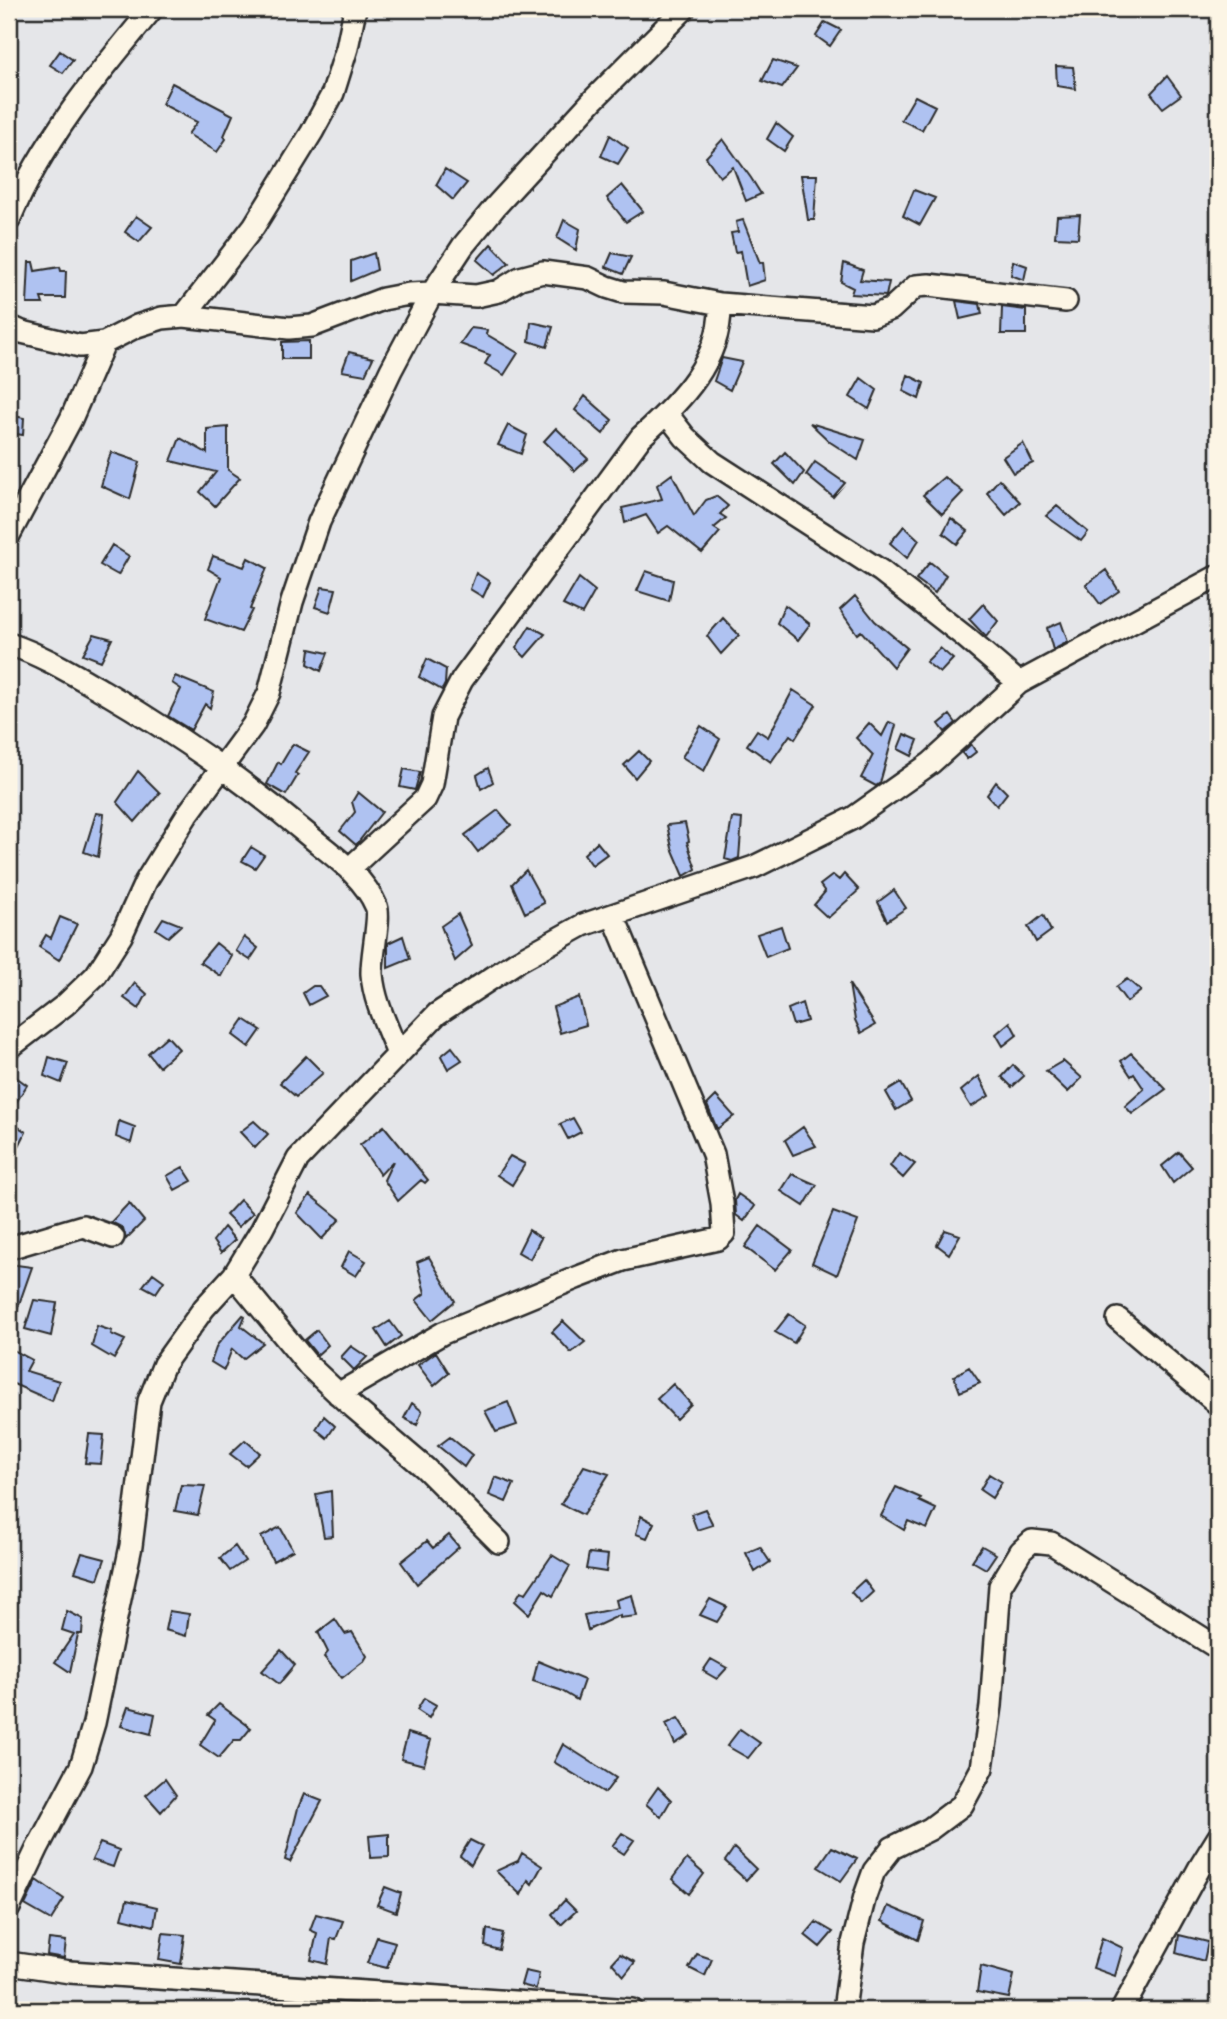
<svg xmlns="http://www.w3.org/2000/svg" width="1227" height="2019" font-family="Mali,sans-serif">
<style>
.building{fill:#afc2f1;stroke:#2b2b2b;stroke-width:2}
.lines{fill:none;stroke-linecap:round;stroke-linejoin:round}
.minor-casing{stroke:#2b2b2b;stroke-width:26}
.minor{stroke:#fcf5e5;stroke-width:21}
</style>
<rect width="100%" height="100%" fill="#e5e6e9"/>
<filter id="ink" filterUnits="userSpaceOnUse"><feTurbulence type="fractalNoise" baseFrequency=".0143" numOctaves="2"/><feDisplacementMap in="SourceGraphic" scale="14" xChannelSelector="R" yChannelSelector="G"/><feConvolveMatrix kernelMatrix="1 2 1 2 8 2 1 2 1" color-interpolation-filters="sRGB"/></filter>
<g filter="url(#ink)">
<!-- building -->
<path class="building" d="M825,22L841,30L830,46L816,36Z
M60,51L73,60L63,73L50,65Z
M773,60L797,68L782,88L762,81Z
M1056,66L1073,67L1076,89L1057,86Z
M1167,76L1181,95L1163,108L1151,93Z
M172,83L233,115L224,136L226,139L217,152L188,134L197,122L162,104Z
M915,96L935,106L922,130L901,120Z
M776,123L793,137L784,151L767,139Z
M610,135L628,148L618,164L601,156Z
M723,139L751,178L761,194L746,201L733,167L720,177L706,157Z
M445,169L467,183L453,200L436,185Z
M801,175H817L814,220H808Z
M622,185L643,211L626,222L607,198Z
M914,190L935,198L920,225L903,216Z
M1080,215L1078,238L1055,237L1057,216Z
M136,216L152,227L139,242L125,232Z
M564,220L580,229L576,250L557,238Z
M743,220L760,263L763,262L765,280L747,286L741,251L735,252L731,233L738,232L736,222Z
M491,244L509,263L494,275L477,260Z
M374,253L377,270L351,281V261Z
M612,253L631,257L623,274L606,267Z
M1013,261L1027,266L1024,280L1011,275Z
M29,262H33L35,271L60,267L61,271H66L65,298H41L43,304H27Z
M844,263L863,270L860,280L889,282L886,296L851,294L853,288L841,282Z
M956,301L980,304L982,314L960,319Z
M1002,307L1026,310V334H1001Z
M531,322L553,327L547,347L529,341Z
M471,328L487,330L486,334L518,353L504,375L485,364L490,355L460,344Z
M309,341V359H282V342Z
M349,352L373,358L365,375L342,371Z
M722,358L742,362L730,390L714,381Z
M908,375L924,383L919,399L903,391Z
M861,378L877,390L869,409L850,397Z
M585,396L612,420L603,434L575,410Z
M9,415L24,418L23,435L9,433Z
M810,423L865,440L858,460L830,442Z
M508,425L527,435L521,454L498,445Z
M228,427V470L240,478L215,506L200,492L216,472L171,461L180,438L207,453V429Z
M556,428L588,459L575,471L544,441Z
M1023,443L1033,463L1013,473L1003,457Z
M111,452L140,462L130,499L101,486Z
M785,452L804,472L795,485L774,464Z
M815,462L845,483L833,497L806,475Z
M672,474L694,516L706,500L716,496L728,506L720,514L726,518L714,528L720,532L702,553L668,526L658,533L646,515L625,523L622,508L662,499L657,485Z
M944,477L963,492L942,514L923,495Z
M999,479L1020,502L1006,515L987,493Z
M1057,506L1088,532L1081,541L1046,516Z
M951,518L968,531L957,544L943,533Z
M904,526L919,540L907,558L890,543Z
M112,545L129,556L118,575L100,565Z
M213,556L244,567L248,558L267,568L250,609L252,610L241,632L205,619L221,577L208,569Z
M930,562L946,575L935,593L916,579Z
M1106,570L1119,591L1100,604L1086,585Z
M646,571L673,580L669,601L637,591Z
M476,573L490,582L483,597L470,589Z
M579,578L595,591L582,614L563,605Z
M322,587L336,589L330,612L315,607Z
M855,596L875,621L907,648L893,667L861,631L857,634L840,610Z
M983,604L998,621L986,637L969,619Z
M785,605L810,624L798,640L777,623Z
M723,618L739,635L721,654L707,636Z
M1061,622L1068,642L1053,650L1047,628Z
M530,626L545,634L525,657L516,648Z
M94,634L112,639L101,661L83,654Z
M940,648L953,659L940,673L926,662Z
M310,649L328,653L321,671L308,664Z
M427,659L446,669L445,684L442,690L419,677Z
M175,676L214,692L210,708L205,704L191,730L168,716L181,689L172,683Z
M793,690L816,705L795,739L790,735L771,762L747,745L757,730L768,737Z
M950,715L956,723L945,732L939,724Z
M889,722L896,725L880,783L876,786L861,778L873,755L856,738L869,723L882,736Z
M701,726L720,739L704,771L682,757Z
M904,734L918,740L912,756L898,749Z
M293,744L309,752L295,773L298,775L286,795L267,784L278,762L281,764Z
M971,744L976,752L967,759L962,753Z
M639,751L649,761L635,778L624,765Z
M488,768L493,782L481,789L477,775Z
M404,769L420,772L415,790L400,787Z
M138,771L160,793L135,822L117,802Z
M996,782L1007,793L997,806L987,795Z
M358,792L382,812L356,845L340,831L355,812L352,802Z
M498,810L511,825L478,852L465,835Z
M96,813L104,814L98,857L84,852Z
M732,818L742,819L739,858L732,861L725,859Z
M685,823L689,841L687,842L696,869L684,876L672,848L667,825Z
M597,842L607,854L592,865L584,854Z
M251,847L264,855L255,868L242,861Z
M526,870L544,903L525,913L512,884Z
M844,874L859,890L828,918L814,905L825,892L820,885L833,875L839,880Z
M894,890L906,908L887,921L878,902Z
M458,914L472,946L455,961L441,926Z
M1043,915L1051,931L1036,942L1028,927Z
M60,917L77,924L59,960L39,947L46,935L51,938Z
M163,918L181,925L168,937L156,929Z
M781,926L788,948L766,957L757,934Z
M403,936L410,959L388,968V943Z
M244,937L258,948L250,960L236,951Z
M216,943L232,956L221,976L200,962Z
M1127,979L1141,991L1127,1002L1116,987Z
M135,983L147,994L139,1009L124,998Z
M849,984L875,1025L861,1033L855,1020Z
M313,986H319L326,996L309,1005L303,993Z
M579,997L586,1025L560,1033L553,1007Z
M802,1003L807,1021L793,1025L788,1009Z
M244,1019L261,1030L249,1047L233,1035Z
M1010,1022L1017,1035L1003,1046L996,1034Z
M167,1036L179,1049L159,1067L148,1053Z
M452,1047L462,1060L448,1069L441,1056Z
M1131,1053L1166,1089L1132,1114L1125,1106L1144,1089L1134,1074L1131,1076L1121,1061Z
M306,1056L323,1073L296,1097L280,1083Z
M49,1057L68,1063L61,1083L44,1076Z
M1063,1061L1082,1078L1068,1092L1046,1071Z
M1013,1065L1024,1076L1012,1087L1002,1077Z
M9,1072L27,1085L9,1114Z
M979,1076L989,1096L971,1107L961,1091Z
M901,1083L911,1101L896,1110L886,1092Z
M716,1096L734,1116L717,1129L707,1105Z
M573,1118L581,1132L568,1139L560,1124Z
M119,1121L135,1127L131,1143L116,1137Z
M254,1121L268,1134L255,1148L240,1132Z
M14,1124L26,1132L9,1166V1133Z
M384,1126L428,1180L425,1183L421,1180L398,1201L384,1180L393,1161L380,1175L360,1145Z
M803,1127L816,1146L793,1155L785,1140Z
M1179,1152L1192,1167L1173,1183L1162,1166Z
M899,1153L915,1164L903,1178L890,1166Z
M510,1156L525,1164L512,1185L497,1175Z
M183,1167L192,1181L175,1190L167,1176Z
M792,1174L817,1185L804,1206L781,1191Z
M738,1194L755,1206L744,1221L736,1215L735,1200Z
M310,1195L340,1219L322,1239L297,1213Z
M240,1200L253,1213L238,1227L226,1215Z
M129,1203L144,1221L126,1239L123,1228L111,1222Z
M833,1212L858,1221L837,1275L812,1263Z
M760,1226L792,1250L775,1270L745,1247Z
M224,1227L235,1240L221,1253L213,1241Z
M529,1230L541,1238L530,1259L518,1252Z
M945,1230L960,1235L949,1254L937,1245Z
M349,1251L366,1261L356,1276L341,1267Z
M429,1257L455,1301L432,1320L416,1300L425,1293L417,1262Z
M9,1264L32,1267L11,1327L9,1326Z
M153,1273L164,1281L156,1293L143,1286Z
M34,1300L57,1303L51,1336L25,1329Z
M789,1314L805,1325L794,1343L775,1332Z
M243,1315L245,1316L241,1326L263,1343L243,1359L232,1349L224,1370L211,1362L217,1345Z
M390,1321L401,1336L387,1347L376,1330Z
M563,1321L585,1342L571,1353L552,1332Z
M97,1326L112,1331L111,1334L125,1340L114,1359L92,1346Z
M317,1330L328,1345L317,1355L305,1340Z
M351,1346L367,1357L354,1370L341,1357Z
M13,1350L32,1360L26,1371L59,1381L52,1401L9,1382V1360Z
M436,1352L449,1373L434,1386L418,1365Z
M969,1367L980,1383L960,1392L954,1376Z
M673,1384L691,1404L676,1419L657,1399Z
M508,1402L517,1425L496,1432L485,1411Z
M412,1403L422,1411L417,1425L404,1418Z
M324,1416L335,1426L327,1438L316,1429Z
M89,1434L104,1435L101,1464L85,1463Z
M450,1437L472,1455L464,1467L438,1446Z
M245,1440L260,1453L246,1466L230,1454Z
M584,1466L609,1474L583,1515L561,1504Z
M989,1474L1002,1482L992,1498L980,1490Z
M495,1477L514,1484L506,1502L489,1495Z
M181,1485L205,1486L198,1515L175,1511Z
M896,1487L921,1498L919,1501L936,1509L927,1529L908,1521L904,1530L881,1516Z
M331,1491L333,1536L324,1537L316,1494Z
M705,1509L713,1525L697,1530L691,1514Z
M641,1516L654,1523L647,1538L636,1534Z
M280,1527L293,1550L273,1561L261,1537Z
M449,1535L459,1547L417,1584L401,1562L427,1541L433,1548Z
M235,1546L245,1561L230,1571L220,1558Z
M982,1546L996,1554L986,1569L972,1561Z
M760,1547L770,1562L755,1572L746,1553Z
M82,1553L105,1559L98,1579L75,1572Z
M589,1553L608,1555L606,1572L586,1569Z
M552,1555L570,1566L553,1596L544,1590L529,1614L515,1601L521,1591L526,1593Z
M864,1580L873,1592L861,1603L851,1592Z
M632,1595L637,1616L620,1618V1615L588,1630L584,1615L618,1608L616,1600Z
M710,1599L727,1607L717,1622L700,1615Z
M67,1611L83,1619L82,1634H78L70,1672L55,1662L74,1634L62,1630Z
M169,1611L189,1614L186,1636L165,1630Z
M335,1619L345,1634L352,1632L367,1656L364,1661L342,1678L324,1657L328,1652L318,1632Z
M281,1650L295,1665L279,1684L262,1671Z
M711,1659L727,1668L717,1679L703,1671Z
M538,1661L584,1680L577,1700L560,1690L533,1681Z
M424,1698L436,1705L429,1718L417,1710Z
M219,1704L251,1728L241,1740H234L219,1758L200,1745L215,1720L208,1715Z
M128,1707L155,1714L151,1734L121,1726Z
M678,1718L689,1735L675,1744L666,1724Z
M740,1729L760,1743L748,1758L727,1746Z
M408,1733L431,1740L424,1765L401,1759Z
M563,1744L616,1778L605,1793L554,1762Z
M165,1779L176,1795L161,1812L146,1795Z
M658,1787L671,1800L661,1817L646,1804Z
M304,1794L322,1801L290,1862L285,1860L298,1808Z
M622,1833L634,1840L624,1854L612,1846Z
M389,1834V1857L371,1858L369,1836Z
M470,1840L482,1846L471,1865L460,1856Z
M100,1843L119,1850L113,1867L92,1860Z
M832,1847L857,1859L841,1881L818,1867Z
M734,1848L756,1869L746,1880L725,1861Z
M522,1853L542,1866L532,1884L528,1880L521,1895L496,1871L518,1861Z
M687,1859L704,1874L689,1894L672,1879Z
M37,1880L64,1899L51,1920L25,1905Z
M385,1887L401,1893L396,1912L377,1905Z
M127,1900L157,1907L154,1926L122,1918Z
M565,1900L576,1911L561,1925L552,1914Z
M888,1906L924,1921L918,1940L882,1921Z
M316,1914L343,1921L336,1939L331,1938L327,1964L311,1960L317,1933L310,1930Z
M816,1922L833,1932L820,1947L805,1935Z
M487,1929L503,1933L499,1950L485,1946Z
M163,1933L185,1935L181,1964L159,1960Z
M1179,1935L1208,1942L1204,1961L1176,1953Z
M377,1937L395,1942L387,1968L367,1963Z
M1102,1938L1123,1948L1115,1976L1093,1968Z
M49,1939L66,1941L64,1958L47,1955Z
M620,1954L635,1962L624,1976L612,1963Z
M697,1954L712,1959L705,1976L689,1968Z
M981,1966L1014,1975L1009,1998L977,1992Z
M525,1971L539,1974L536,1989L521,1985Z"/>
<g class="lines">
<!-- minor casing -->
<g class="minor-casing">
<path id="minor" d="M9,220C42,141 97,75 152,9
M720,304L873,316L891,309L916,286L929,285L1066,301
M184,316L254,226L312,132L333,93L347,48L355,9
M9,326L22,332L80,346L104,343L137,326L162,318L184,316L289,328L312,326L383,299L409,294L432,293L476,296L499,291L520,278L543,272L588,278L607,287L623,292L664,293L720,304C722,360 680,402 641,437L462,680L443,717L432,784L425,799L349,869
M667,414L685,437L712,462L881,571L964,636L1019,683
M9,535L71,419L104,343
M9,644C42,655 73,674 103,691C175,733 243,780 307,834C332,855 363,875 376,906C381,916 371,958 372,974C374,1002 388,1028 398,1054
M9,1048L65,1005L96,975L121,936L146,881L187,815L253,725L269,693L292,602L319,522L391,370L432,293L463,246L495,207L594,99L684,9
M9,1248L83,1226L113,1237
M234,1275L309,1366L345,1400L425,1468L499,1542
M1118,1319L1218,1404
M338,1394L443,1333L576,1278L623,1260L718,1239L724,1233L722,1203L713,1154L613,915
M9,1908L38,1847L81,1766L94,1723L131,1546L149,1401L164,1364L204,1308L234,1275L262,1229L298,1159L437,1014L518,961L583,925L754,867L853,818L931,763L1019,683L1218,576
M9,1963L70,1972L632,2010
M844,2010L853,1943L865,1896L874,1871L892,1848L930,1829L962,1805L982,1768L991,1706L1000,1586L1021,1551L1032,1541L1051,1543L1218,1648
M1122,2010L1200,1867L1218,1838"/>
</g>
<!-- minor -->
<use href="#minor" class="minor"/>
</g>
</g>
<!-- margin -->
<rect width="1227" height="2019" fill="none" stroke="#fcf5e5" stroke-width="35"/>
<rect x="18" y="18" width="1192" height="1984" fill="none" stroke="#2b2b2b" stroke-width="2.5" filter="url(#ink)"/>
</svg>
